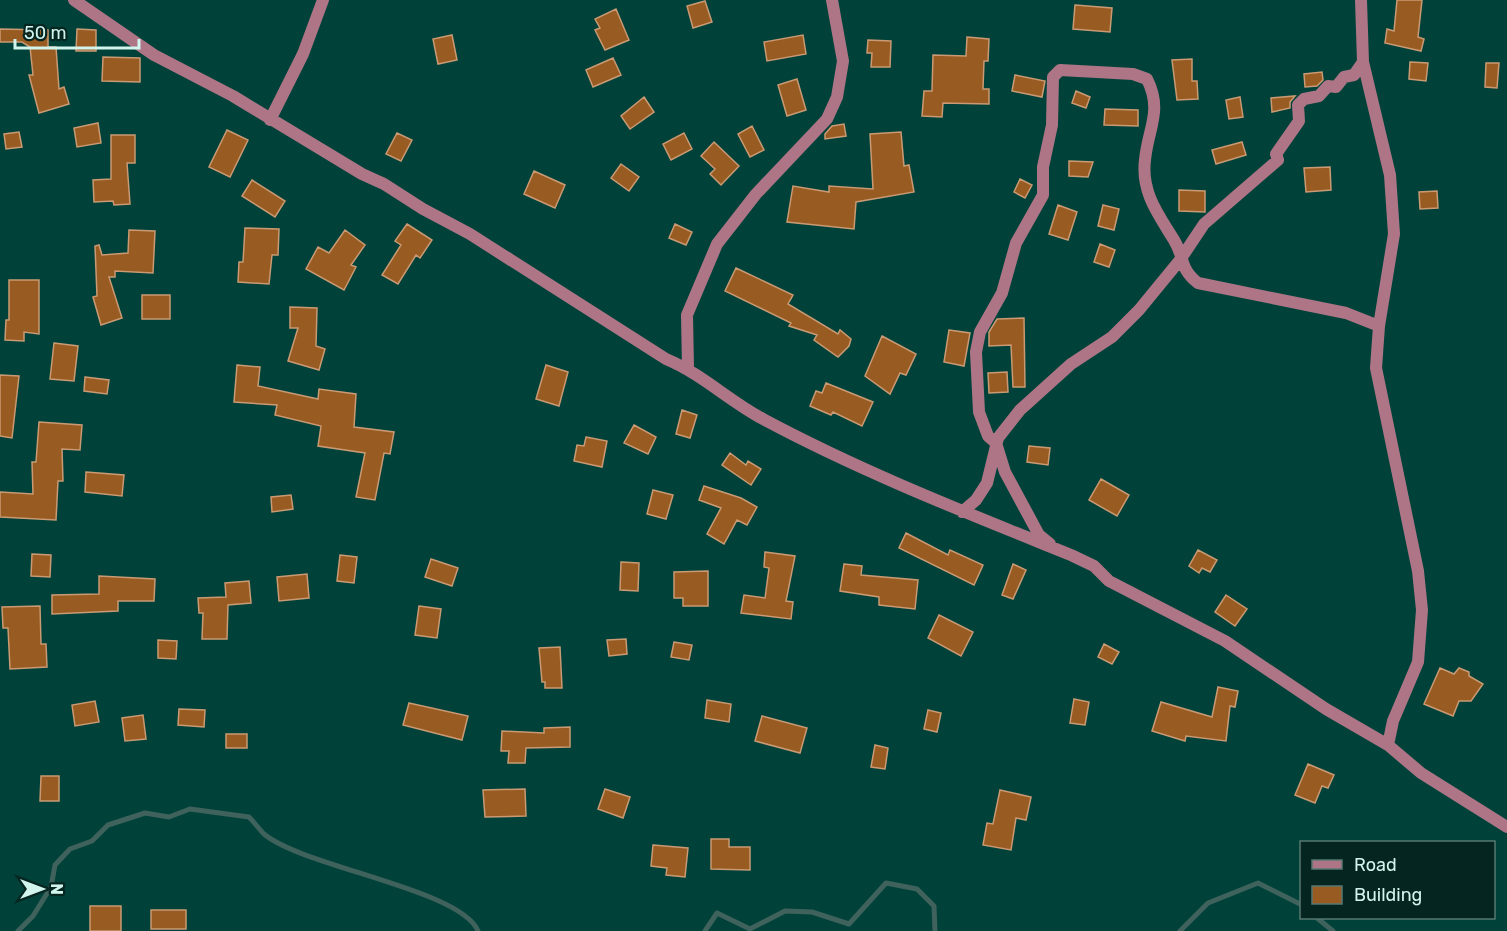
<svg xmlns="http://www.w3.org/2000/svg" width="1507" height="931" font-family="Rubik,sans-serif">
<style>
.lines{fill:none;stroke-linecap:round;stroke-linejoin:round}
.stream{stroke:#3f625c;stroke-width:5}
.building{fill:#985b22;stroke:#c99a73;stroke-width:1.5}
.street{stroke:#ae7586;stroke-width:12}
</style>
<rect width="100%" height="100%" fill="#004239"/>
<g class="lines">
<!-- stream -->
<path class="stream" d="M1317,918L1333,931
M18,931L33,916L51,887L55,865L70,849L92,841L108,825L145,813L169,817L190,809L249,817C254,822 259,829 264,834C303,867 461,889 478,931
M705,931L717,913L750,929L785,911L812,912L849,924L886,883L917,889L934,906L935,931
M1180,931L1208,903L1258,883L1302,905"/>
</g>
<!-- building -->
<path class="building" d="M1397,0H1422L1418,37L1424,39L1421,51L1385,43L1387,29L1394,31Z
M705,1L712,22L693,28L687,6Z
M1075,5L1112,8L1110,32L1073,29Z
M616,9L629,40L605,50L595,30L600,28L595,19Z
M0,29L48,30V47H56L59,89L64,87L69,104L39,113L29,75H33L30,47L22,42H0Z
M77,29L96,30V51H76Z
M452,35L457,60L438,64L433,39Z
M803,35L806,54L767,61L764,42Z
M967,37L989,39L988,61H984L983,89H989V104L943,103L942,117L922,116L924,91H932L933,55L966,56Z
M868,40L891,41L890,67H871L872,53H867Z
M103,57L140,58V82L102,81Z
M613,58L621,75L593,87L586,70Z
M1192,59V81H1197L1198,99L1177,100L1172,60Z
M1410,62L1428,63L1426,81L1409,79Z
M1486,63H1499L1497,88L1485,87Z
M1322,72L1323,80L1317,86L1305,87L1304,74Z
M1015,75L1045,81L1042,97L1012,91Z
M797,79L806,110L787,116L778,85Z
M1076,91L1090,97L1086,108L1072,103Z
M1295,96L1290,102V108L1272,112L1271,98Z
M644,97L654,112L630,129L621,116Z
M1240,97L1243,117L1229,119L1226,100Z
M1105,109L1138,110V126L1104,125Z
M98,123L101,143L77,147L74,128Z
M844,124L846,136L825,139V134L832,126Z
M752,126L764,150L750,157L738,134Z
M227,130L248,140L230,177L209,167Z
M19,132L22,147L6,149L4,134Z
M901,132L904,166L909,165L914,192L856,202L854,229L787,222L793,186L829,192V186L873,189L870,134Z
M397,133L412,140L401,161L386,154Z
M684,133L692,149L671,160L663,144Z
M111,135H135V163H127L130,204L114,205L113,201L94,202L93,180L111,179Z
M714,142L739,166L721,185L710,174L715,169L701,156Z
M1242,142L1246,155L1216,164L1212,150Z
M1069,161L1093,162L1088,177L1069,176Z
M621,164L639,177L629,191L611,178Z
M1330,167L1331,190L1306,192L1304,168Z
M534,171L565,185L555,208L524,194Z
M1020,179L1032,185L1025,198L1014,192Z
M252,180L285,201L275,217L242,196Z
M1179,190L1205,191V212L1179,211Z
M1437,191L1438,208L1420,209L1419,192Z
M1058,205L1077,212L1068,240L1049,234Z
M1103,205L1119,209L1114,230L1098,226Z
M407,224L432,240L420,258L416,255L398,284L382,275L401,245L395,241Z
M675,224L692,232L686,245L669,238Z
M245,228L279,229L278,255H272L269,284L238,282L239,262H243Z
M129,230L155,231L153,273L115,271V277H109L122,318L101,325L93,297L97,296L95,246L99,245L102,255L128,253Z
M345,230L365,245L351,265L356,267L344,290L306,269L318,247L329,253Z
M1100,244L1115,250L1109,267L1094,262Z
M736,268L793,295L788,304L838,334L840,330L851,339L849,346L838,357L814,340L817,335L789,326L791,323L725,291Z
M9,280H39V334L24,332V341L5,340L6,320H9Z
M142,295H170V319H142Z
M290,307L317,308L316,346L325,349L319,370L288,361L298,328H290Z
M1024,318L1025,387H1013L1011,345L989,346V332L997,319Z
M949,330L970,333L964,366L944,362Z
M882,336L916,354L906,375L900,373L890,394L865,376Z
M54,343L78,346L74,381L50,379Z
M237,365L260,367L258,386L318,399L319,389L356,394L354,427L394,432L390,454L384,453L375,500L356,497L365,453L318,446L321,426L275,415L277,405L234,402Z
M546,365L568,372L559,406L536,399Z
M1007,372L1008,392L989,393L988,373Z
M0,375L19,376L12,438L0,436Z
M85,377L109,380L107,394L84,391Z
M826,383L873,402L862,426L833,412L831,415L810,406L816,391L822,393Z
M682,410L697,415L690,438L676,434Z
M39,422L82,425L80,450L62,449L63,481H58L56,520L0,517V492L33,494L32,462H36Z
M634,425L656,437L648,454L624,443Z
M586,437L607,441L602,467L574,461L577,445L584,446Z
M1029,446L1050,448L1048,465L1027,462Z
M730,453L746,465L748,461L761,469L751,485L722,465Z
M86,472L124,475L122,496L85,492Z
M1101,479L1129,495L1117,516L1089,500Z
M704,486L741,498L757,507L747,525L737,520L724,544L707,534L721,508L699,500Z
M653,490L673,495L666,519L647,514Z
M291,495L293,509L272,512L271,497Z
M906,533L948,555L950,550L983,565L974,585L899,548Z
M1198,550L1217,560L1210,572L1202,568L1199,573L1189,566Z
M765,552L795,556L786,601L793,602L791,619L741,613L744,595L765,598L769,568L764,567Z
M32,554L51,555L50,577L31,576Z
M340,555L357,557L354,583L337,581Z
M431,559L458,568L452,586L425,577Z
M621,562L639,563L638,591L620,590Z
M844,564L862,566L861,575L918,580L915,609L879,605V597L840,591Z
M1013,564L1026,570L1013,599L1002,595Z
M708,571V606H683V598H674V572Z
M307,574L309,598L279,601L277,577Z
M99,576L155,579L154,601H118V611L52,614V595L99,594Z
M249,581L251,603L228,605L227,639H202L203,613H199L198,598L226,597L225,583Z
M1226,595L1247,609L1235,626L1215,612Z
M40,606L41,644H46L47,667L10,669L8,628H3L2,607Z
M419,606L441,609L437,638L415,635Z
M939,615L973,632L961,656L928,638Z
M626,639L627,654L609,656L607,640Z
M158,640L177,641L176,659L158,658Z
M674,642L692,645L689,660L671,657Z
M1104,644L1119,652L1112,664L1098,657Z
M560,647L562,688H545V682H542L539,648Z
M1440,668L1454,674L1459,668L1469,672V676L1483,684L1471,701H1459L1453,716L1424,704Z
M1218,687L1238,691L1235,707L1230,706L1226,741L1186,736L1185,741L1152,731L1161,702L1212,717Z
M1074,699L1089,702L1085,725L1070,723Z
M707,700L731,704L729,722L705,718Z
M95,701L99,722L75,726L72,705Z
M409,703L468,716L462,740L403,725Z
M179,709L205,710L204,727L178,725Z
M928,710L941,713L937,732L924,729Z
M143,715L146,739L125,741L122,718Z
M762,716L807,728L800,753L755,741Z
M570,727V747L526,748L525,763H508L509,751H501L502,731L544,733V728Z
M226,734H247V748H226Z
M875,745L888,748L885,769L871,767Z
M1308,764L1334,775L1328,788L1322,786L1315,803L1295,795Z
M41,776H59V801H40Z
M525,789L526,816L485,817L483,790Z
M605,789L630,797L623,818L598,809Z
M1000,790L1031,797L1026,820L1016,818L1011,850L983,845L987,823L993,824Z
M711,839H729V847H750V870L711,869Z
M653,845L688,848L685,877L666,875L667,868L651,866Z
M90,906H121V931H90Z
M151,910H186V929H151Z"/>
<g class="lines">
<!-- street -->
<path class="street" d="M74,0L154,55L233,96L362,174L384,184L423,209L470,234L666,359C702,374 729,401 763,419C862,472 967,513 1071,555L1094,566L1109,581L1225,641L1326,709L1388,745
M1361,0L1363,62L1390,175L1394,234L1379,326L1376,368L1418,571L1422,610L1418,662L1393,721L1388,745L1421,773L1507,827
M270,120L303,54L323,0
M688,368L687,315L717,244L756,194L827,119L837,97L843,61L832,0
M962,512L976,500L987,483L998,438L1020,410L1071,364L1112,337L1139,310L1180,260L1204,224L1278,160L1276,154L1299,121L1298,105L1304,99L1319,96L1328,86L1336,87L1344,77L1354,75L1363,62
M1050,544L1039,535L1005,472L996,443L988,436L979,412L976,352L980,332L1002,293L1016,243L1043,195V167L1052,125L1053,77L1060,70L1133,74L1147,79C1163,111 1148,128 1145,160C1141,192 1158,214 1174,240C1185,258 1179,268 1198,283L1346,313L1379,326"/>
</g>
<!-- legend -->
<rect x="1300" y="841" width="195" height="78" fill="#052520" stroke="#577872" stroke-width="1.5"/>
<rect x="1312" y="860" width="30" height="9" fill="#ae7586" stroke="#577872" stroke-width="1.5"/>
<text x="1354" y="871" font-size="18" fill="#d1f5ed">Road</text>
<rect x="1312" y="886" width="30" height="18" fill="#985b22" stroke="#577872" stroke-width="1.5"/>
<text x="1354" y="901" font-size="18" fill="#d1f5ed">Building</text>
<!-- north arrow -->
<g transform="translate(42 889) rotate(90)" stroke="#052520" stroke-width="4.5" paint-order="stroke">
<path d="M0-4.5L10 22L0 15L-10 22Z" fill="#d1f5ed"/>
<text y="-9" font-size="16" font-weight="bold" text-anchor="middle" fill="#d1f5ed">N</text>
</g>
<!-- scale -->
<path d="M15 39v9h124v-9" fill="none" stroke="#d1f5ed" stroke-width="3"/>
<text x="24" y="39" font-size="18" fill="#d1f5ed" stroke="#052520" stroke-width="4.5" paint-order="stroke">50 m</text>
</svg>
